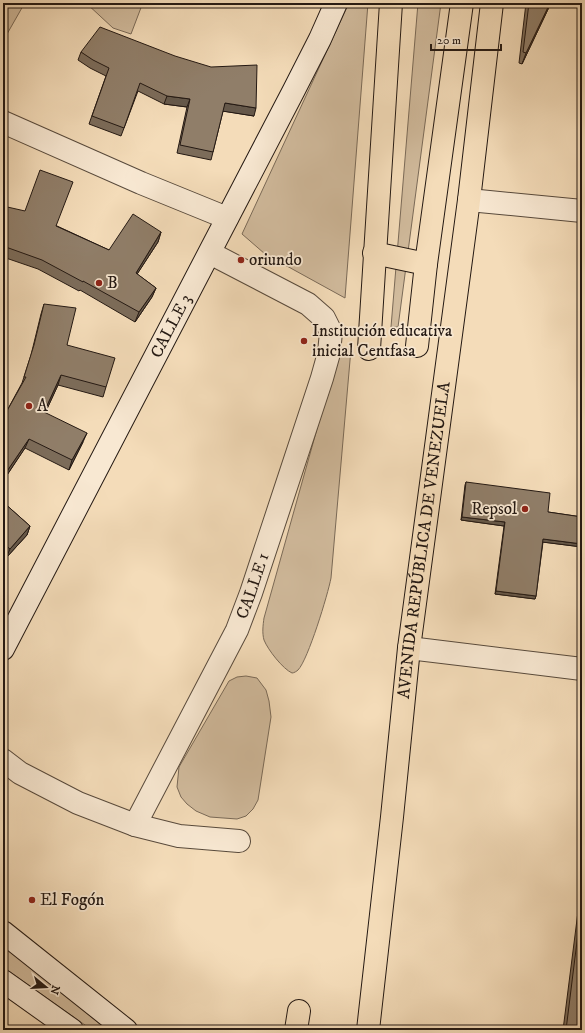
<svg xmlns="http://www.w3.org/2000/svg" width="585" height="1033" font-family="'IM FELL DW Pica',serif">
<style>
.green{fill:#d1bb9d;stroke:#7a6a58}
.lines{fill:none;stroke-linecap:round;stroke-linejoin:round}
.minor-casing{stroke:#584a3c;stroke-width:24}
.tertiary-casing{stroke:#584a3c;stroke-width:24}
.secondary-casing{stroke:#241913;stroke-width:24}
.primary-casing{stroke:#241913;stroke-width:24}
.minor{stroke:#f8e8d2;stroke-width:22}
.tertiary{stroke:#f8e8d2;stroke-width:22}
.secondary{stroke:#f8e8d2;stroke-width:22}
.primary{stroke:#f4dcb9;stroke-width:22}
.wall{fill:#7c6c5a;stroke:#241913}
.shaded-wall{fill:#65584a;stroke:#241913}
.building{fill:#907e69;stroke:#241913}
.poi-dot{fill:#8f2418;stroke:#f8e8d2;stroke-width:1.5}
.labels{text-anchor:middle;dominant-baseline:central;stroke-width:3.5;stroke-linejoin:round;paint-order:stroke}
.poi-label{font-size:17px;fill:#241913;stroke:#f8e8d2;text-anchor:start}
.street-label{font-size:17px;fill:#241913;stroke:#f8e8d2}
</style>
<rect width="100%" height="100%" fill="#f4dcb9"/>
<filter id="stains"><feTurbulence type="fractalNoise" baseFrequency=".005" numOctaves="4"/><feColorMatrix values="0 0 0 0 .2 0 0 0 0 .09 0 0 0 0 .02 0 0 0 .5 -.17"/></filter>
<radialGradient id="worn" r=".72"><stop offset=".6" stop-color="#630" stop-opacity="0"/><stop offset="1" stop-color="#630" stop-opacity=".3"/></radialGradient>
<!-- green -->
<path class="green" d="M3,3H26L23,6L3,41Z
M86,3H141L142,5L131,34L113,28Z
M349,3H368L345,298L265,254L242,234Z
M418,3H441L398,327H391Z
M343,348L351,349L331,578C328,594 308,660 298,670C297,671 294,673 292,673C283,669 268,650 264,640C262,633 263,625 264,618L338,354L340,349Z
M246,676L257,678L266,690L269,701L271,717L258,800L253,809L246,816L237,819L210,817L196,811L187,804L181,797L177,787L179,767L229,681L237,677Z
M3,942L107,1030H92L3,967Z"/>
<g class="lines">
<!-- minor casing -->
<g class="minor-casing">
<g id="minor">
<path d="M3,122L141,183L227,218"/>
<path d="M469,200L582,211"/>
<path d="M3,760L20,773L78,803L135,825L179,836L239,841"/>
<path id="s1" d="M135,825L237,630L251,593L322,378L329,353L331,332L324,318L308,304L210,253"/>
</g>
</g>
<!-- tertiary casing -->
<g class="tertiary-casing">
<path id="tertiary" d="M409,648L582,669"/>
</g>
<!-- secondary casing -->
<g class="secondary-casing">
<g id="secondary">
<path id="s2" d="M3,649L294,90L320,39L336,3"/>
<path d="M3,932L126,1030"/>
<path d="M3,981L72,1030"/>
</g>
</g>
<!-- primary casing -->
<g class="primary-casing">
<g id="primary">
<path d="M374,253L426,264"/>
<path d="M417,346L426,264L462,3"/>
<path d="M369,349L391,3"/>
<path d="M296,1030L299,1011"/>
<path id="s3" d="M368,1030L392,817L409,648L469,200L492,3"/>
</g>
</g>
<!-- minor -->
<use href="#minor" class="minor"/>
<!-- tertiary -->
<use href="#tertiary" class="tertiary"/>
<!-- secondary -->
<use href="#secondary" class="secondary"/>
<!-- primary -->
<use href="#primary" class="primary"/>
</g>
<!-- wall -->
<path class="wall" d="M526,3H551L522,64L519,63Z
M81,52L254,116L223,111L213,152L211,160L177,153L187,107L164,104L138,91L121,136L89,124L106,76L90,68L78,60Z
M582,122V168H580Z
M3,206L57,226L109,250L161,232L158,242L137,274L156,288L152,297L135,322L80,290L79,291L38,269L3,257Z
M44,304L67,345L106,387L103,397L58,385L45,413L83,442L69,470L25,448L3,481V418L22,383L31,355L41,314Z
M466,482L548,512L582,517V547L543,542L536,596L535,599L495,594L504,526L461,520L465,485Z
M3,502L30,526L27,535L6,558L3,555Z
M582,880V1030H563Z"/>
<!-- shaded-wall -->
<path class="shaded-wall" d="M550,3H551L522,64L526,53Z
M167,96L190,99L187,107L164,104Z
M225,103L256,108L254,116L222,111Z
M161,232L158,242L132,282L136,273Z
M156,288L152,297L135,322L139,312Z
M61,375L58,385L41,422L44,412Z
M87,433L83,442L69,470L72,460Z
M29,439L25,448L3,481V477Z
M462,517L505,522L504,526L461,520Z
M30,526L27,535L6,558L10,549Z
M543,539L582,544V547L542,542Z
M496,591L536,596L535,599L495,594Z"/>
<!-- building -->
<path class="building" d="M529,3H550L526,53L523,52Z
M100,27L175,56L211,67L257,65L256,108L225,103L213,152L180,145L190,99L167,96L140,83L124,128L92,116L109,68L93,60L81,52Z
M40,170L73,182L56,226L109,250L133,214L161,232L136,273L156,288L139,312L83,281V282L42,260L3,246V206L25,211Z
M44,304L76,308L67,345L115,358L106,387L61,375L44,412L87,433L72,460L29,439L3,477V418L26,377H24L34,345Z
M466,482L550,493L548,512L582,517V544L543,539L536,596L496,591L505,522L462,517Z
M3,502L30,526L10,549L3,543Z
M582,901V1030H566Z"/>
<!-- markers -->
<g class="poi-dot">
<circle cx="241" cy="260" r="4"/>
<circle cx="99" cy="283" r="4"/>
<circle cx="304" cy="341" r="4"/>
<circle cx="29" cy="406" r="4"/>
<circle cx="525" cy="509" r="4"/>
<circle cx="32" cy="900" r="4"/>
</g>
<g class="labels">
<!-- poi labels -->
<g class="poi-label">
<text x="249" y="260">oriundo</text>
<text x="107" y="283">B</text>
<text x="312" y="331">Institución educativa<tspan x="312" dy="20">inicial Centfasa</tspan></text>
<text x="37" y="406">A</text>
<text x="517" y="509" text-anchor="end">Repsol</text>
<text x="40" y="900">El Fogón</text>
</g>
<!-- street labels -->
<g class="street-label">
<text stroke="none"><textPath href="#s2" startOffset="364">CALLE 3</textPath></text>
<text stroke="none"><textPath href="#s3" startOffset="493">AVENIDA REPÚBLICA DE VENEZUELA</textPath></text>
<text stroke="none"><textPath href="#s1" startOffset="267">CALLE 1</textPath></text>
</g>
</g>
<!-- margin -->
<rect width="585" height="1033" fill="none" stroke="#f4dcb9" stroke-width="16"/>
<rect x="4" y="4" width="577" height="1025" fill="none" stroke="#241913" stroke-width="2"/>
<rect x="8" y="8" width="569" height="1017" fill="none" stroke="#241913"/>
<!-- north arrow -->
<g transform="translate(46 987) rotate(108)" stroke="#f8e8d2" stroke-width="3" paint-order="stroke">
<path d="M0-3L7 15L0 10L-7 15Z" fill="#241913"/>
<text y="-6" font-size="11" font-weight="bold" text-anchor="middle" fill="#241913">N</text>
</g>
<!-- scale -->
<path d="M431 44v6h70v-6" fill="none" stroke="#241913" stroke-width="2"/>
<text x="437" y="44" font-size="12" fill="#241913" stroke="#f8e8d2" stroke-width="3" paint-order="stroke">20 m</text>
<rect width="100%" height="100%" filter="url(#stains)"/>
<rect width="100%" height="100%" fill="url(#worn)"/>
</svg>
